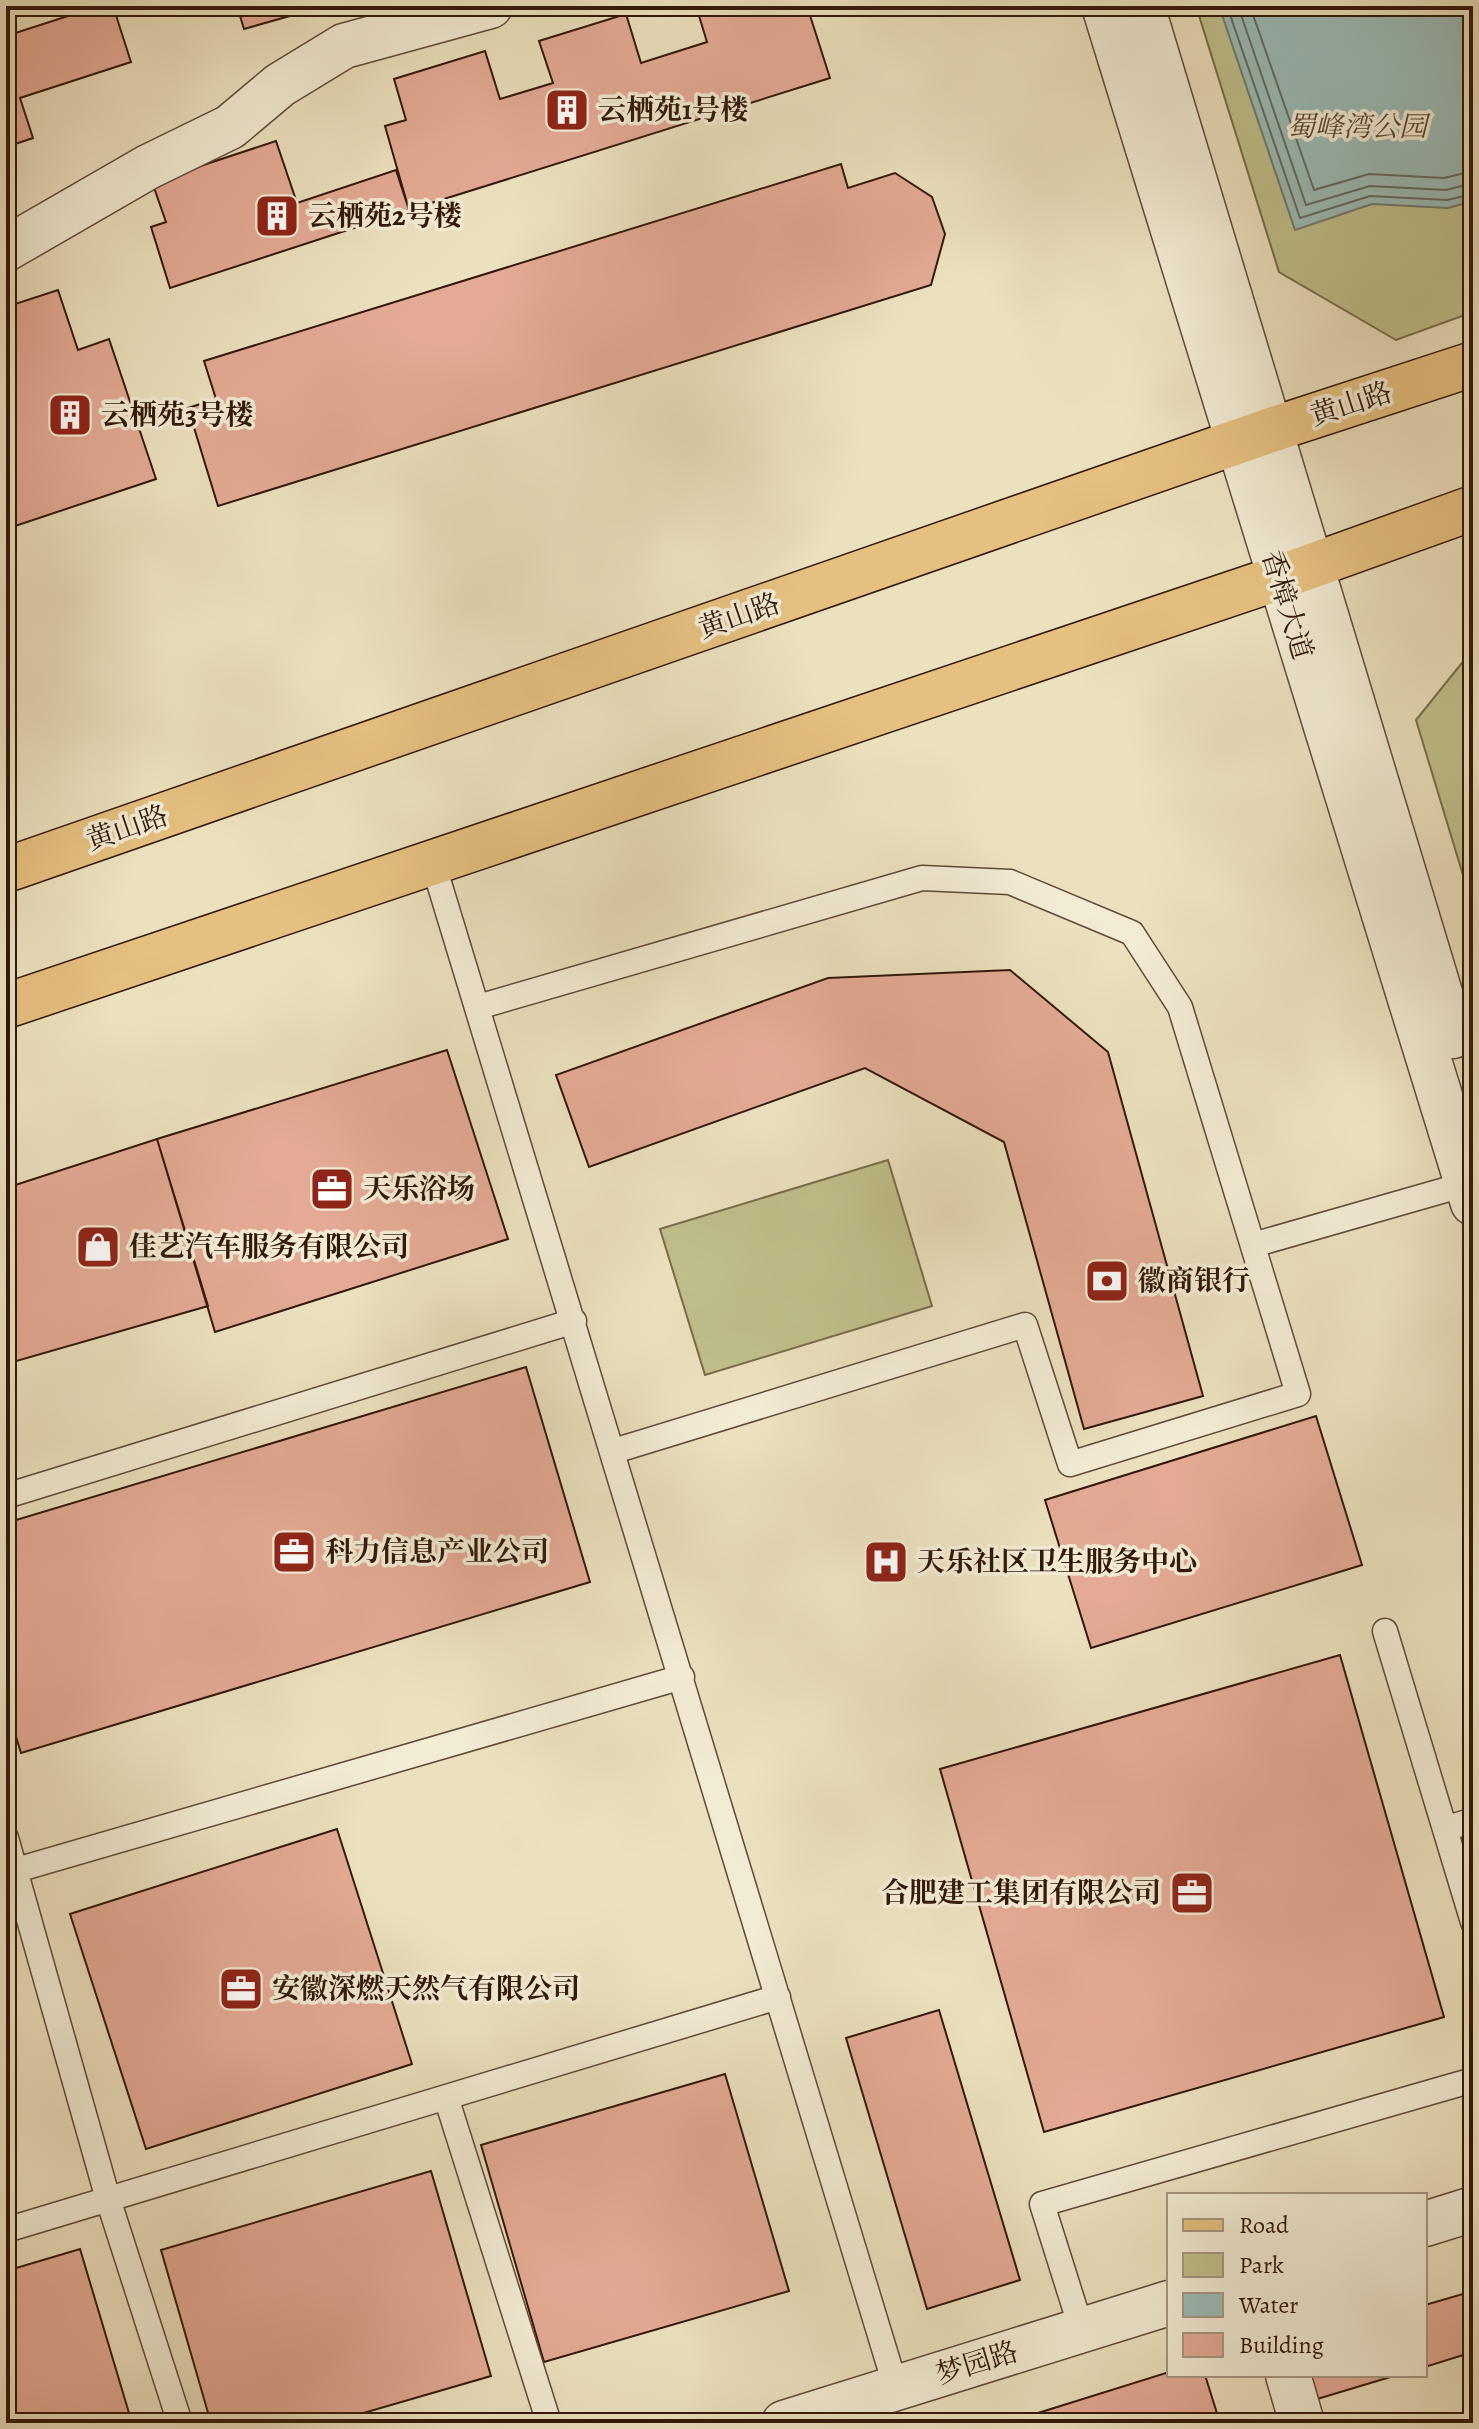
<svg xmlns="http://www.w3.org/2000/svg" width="1479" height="2429" font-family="Alegreya,'Noto Serif SC',serif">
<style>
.green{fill:#c0c08c;stroke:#796c4b;stroke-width:2}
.water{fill:#9abcb8;stroke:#707a72;stroke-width:2}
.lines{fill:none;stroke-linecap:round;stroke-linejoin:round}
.shore{stroke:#666a61;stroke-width:2}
.building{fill:#e4aa95;stroke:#32180a;stroke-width:2}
.service-casing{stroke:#604a37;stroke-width:27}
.minor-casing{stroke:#604a37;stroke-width:47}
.tertiary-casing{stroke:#604a37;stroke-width:47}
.primary-casing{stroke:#32180a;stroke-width:47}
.service{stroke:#f3ecd5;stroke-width:24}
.minor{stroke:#f3ecd5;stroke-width:44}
.tertiary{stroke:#f3ecd5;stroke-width:44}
.primary{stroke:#e6c080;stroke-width:44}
.labels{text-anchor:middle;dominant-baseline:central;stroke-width:7;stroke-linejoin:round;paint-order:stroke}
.poi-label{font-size:28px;font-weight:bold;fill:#32180a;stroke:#f3ecd5;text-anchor:start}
.park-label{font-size:28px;font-style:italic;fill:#5d4a31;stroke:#f3ecd5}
.street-label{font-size:28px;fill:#32180a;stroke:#f3ecd5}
</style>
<rect width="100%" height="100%" fill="#ece1bf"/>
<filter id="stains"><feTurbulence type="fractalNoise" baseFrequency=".0025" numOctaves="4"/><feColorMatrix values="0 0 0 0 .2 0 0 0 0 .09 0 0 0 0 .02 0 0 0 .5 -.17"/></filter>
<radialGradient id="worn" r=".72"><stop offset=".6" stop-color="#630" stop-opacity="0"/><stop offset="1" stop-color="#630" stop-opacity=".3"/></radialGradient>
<!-- green -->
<path class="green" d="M1196,6H1473V312L1396,340L1279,272Z
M1473,649V908L1416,720Z
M888,1160L932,1306L705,1375L660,1229Z"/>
<!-- water -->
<path class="water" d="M1219,6H1473V201L1448,208L1372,204L1295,230Z"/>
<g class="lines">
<!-- shore -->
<path class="shore" d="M1227,6L1300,218L1370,196L1447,200L1473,194
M1238,6L1306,205L1370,186L1446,190L1473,183
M1250,6L1314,190L1369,174L1444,178L1473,171"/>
</g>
<!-- building -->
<path class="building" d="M99,6H113L131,62L20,98L33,138L6,147V36Z
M237,6H325L244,29Z
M696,6H807L830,78L409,210L385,126L406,120L394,79L485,51L500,99L553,83L539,41L626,14L641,63L707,42Z
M276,141L297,203L396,170L409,210L170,288L151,227L166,222L152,182Z
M841,164L848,188L895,173L932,197L945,234L931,285L218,506L188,408L216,399L204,361Z
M58,290L78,350L109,339L156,479L6,529V307Z
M1010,970L1108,1052L1203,1396L1084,1429L1004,1142L865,1068L589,1167L556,1075L828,978Z
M447,1050L508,1239L215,1332L157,1139Z
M157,1139L208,1306L6,1364V1188Z
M526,1367L590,1582L21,1753L6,1704V1523Z
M1316,1416L1362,1565L1091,1648L1045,1500Z
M1340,1655L1444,2017L1044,2132L940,1769Z
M337,1829L412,2064L146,2149L70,1914Z
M939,2010L1020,2280L927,2309L846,2038Z
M725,2074L789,2291L544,2362L481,2145Z
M431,2171L491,2376L329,2423H211L161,2250Z
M80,2249L132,2423H6V2271Z
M1473,2291V2352L1425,2367V2305Z
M1169,2372V2375H1205L1220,2423H1006Z
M1307,2375H1397L1314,2400Z"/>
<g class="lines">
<!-- service casing -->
<g class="service-casing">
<path id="service" d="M433,863L896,2388
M478,1007L922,878L1010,882L1132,933L1180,1007L1298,1394L1070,1464L1025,1325L614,1451
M1253,1245L1473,1182
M6,1496L574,1321
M1385,1631L1473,1922
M1445,1829L1473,1820
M6,1838L108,2199L180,2423
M6,1873L682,1677
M446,2097L549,2423
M6,2230L778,1997
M1082,2331L1042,2204L1473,2080"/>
</g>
<!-- minor casing -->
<g class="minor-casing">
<path id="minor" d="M6,249L148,167L230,127L280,85L344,46L490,6
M1425,2224L1473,2209
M1288,2375L1302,2423
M784,2423L1169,2303"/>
</g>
<!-- tertiary casing -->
<g class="tertiary-casing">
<path id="tertiary" d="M1104,6L1473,1203
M1142,6L1453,1036"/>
</g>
<!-- primary casing -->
<g class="primary-casing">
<path id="primary" d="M6,870L1271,430L1473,364
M6,1006L1278,578L1473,508"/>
</g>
<!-- service -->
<use href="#service" class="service"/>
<!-- minor -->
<use href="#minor" class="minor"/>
<!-- tertiary -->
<use href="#tertiary" class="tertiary"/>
<!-- primary -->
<use href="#primary" class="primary"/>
</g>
<!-- icons -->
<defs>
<g id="building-square" transform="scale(2.3)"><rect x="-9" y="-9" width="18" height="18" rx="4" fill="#8f2418" stroke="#f3ecd5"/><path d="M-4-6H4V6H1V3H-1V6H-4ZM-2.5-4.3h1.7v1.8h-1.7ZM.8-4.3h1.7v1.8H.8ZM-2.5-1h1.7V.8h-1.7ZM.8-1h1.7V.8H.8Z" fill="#fff"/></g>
<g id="office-square" transform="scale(2.3)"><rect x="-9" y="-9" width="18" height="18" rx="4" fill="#8f2418" stroke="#f3ecd5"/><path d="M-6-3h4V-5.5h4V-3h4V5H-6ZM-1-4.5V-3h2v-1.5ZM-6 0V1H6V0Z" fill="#fff"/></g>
<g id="shop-square" transform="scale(2.3)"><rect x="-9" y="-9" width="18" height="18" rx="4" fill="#8f2418" stroke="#f3ecd5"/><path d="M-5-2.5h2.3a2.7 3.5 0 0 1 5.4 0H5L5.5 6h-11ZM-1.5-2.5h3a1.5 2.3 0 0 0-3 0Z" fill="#fff"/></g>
<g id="bank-square" transform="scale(2.3)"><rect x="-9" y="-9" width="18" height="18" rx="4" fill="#8f2418" stroke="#f3ecd5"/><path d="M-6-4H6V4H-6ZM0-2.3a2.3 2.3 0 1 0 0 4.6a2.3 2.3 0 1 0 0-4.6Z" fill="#fff"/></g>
<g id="hospital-square" transform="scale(2.3)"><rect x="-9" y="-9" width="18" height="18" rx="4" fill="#8f2418" stroke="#f3ecd5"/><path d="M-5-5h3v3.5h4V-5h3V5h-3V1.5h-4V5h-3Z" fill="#fff"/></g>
</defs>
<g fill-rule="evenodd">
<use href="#building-square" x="567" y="110"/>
<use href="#building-square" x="277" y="216"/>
<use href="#building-square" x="70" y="415"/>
<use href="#office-square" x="332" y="1189"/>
<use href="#shop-square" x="98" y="1247"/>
<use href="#bank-square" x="1107" y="1281"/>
<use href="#office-square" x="294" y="1552"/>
<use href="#hospital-square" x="886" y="1562"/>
<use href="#office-square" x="1192" y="1893"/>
<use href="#office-square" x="241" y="1989"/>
</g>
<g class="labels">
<!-- poi labels -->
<g class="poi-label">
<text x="598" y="110">云栖苑1号楼</text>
<text x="308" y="216">云栖苑2号楼</text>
<text x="101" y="415">云栖苑3号楼</text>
<text x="363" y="1189">天乐浴场</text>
<text x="129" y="1247">佳艺汽车服务有限公司</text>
<text x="1138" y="1281">徽商银行</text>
<text x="325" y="1552">科力信息产业公司</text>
<text x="917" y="1562">天乐社区卫生服务中心</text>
<text x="1161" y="1893" text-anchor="end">合肥建工集团有限公司</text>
<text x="272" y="1989">安徽深燃天然气有限公司</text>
</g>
<!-- park labels -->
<g class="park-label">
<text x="1357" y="127">蜀峰湾公园</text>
</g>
<!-- street labels -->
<g class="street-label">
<text transform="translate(1351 404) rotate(-18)">黄山路</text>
<text transform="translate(1287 605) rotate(73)">香樟大道</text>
<text transform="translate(739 616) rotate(-19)">黄山路</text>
<text transform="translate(127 828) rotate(-19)">黄山路</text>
<text transform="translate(977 2363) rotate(-17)">梦园路</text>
</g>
</g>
<!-- margin -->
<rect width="1479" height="2429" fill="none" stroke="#ece1bf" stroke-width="32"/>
<rect x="8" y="8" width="1463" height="2413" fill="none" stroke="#32180a" stroke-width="4"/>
<rect x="16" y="16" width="1447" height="2397" fill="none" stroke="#32180a" stroke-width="2"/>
<!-- legend -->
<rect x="1167" y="2193" width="260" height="184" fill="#f3ecd5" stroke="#a69784" stroke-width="2"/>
<rect x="1183" y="2219" width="40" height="12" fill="#e6c080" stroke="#a69784" stroke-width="2"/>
<text x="1239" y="2233" font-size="24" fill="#32180a">Road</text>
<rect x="1183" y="2253" width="40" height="24" fill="#c0c08c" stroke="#a69784" stroke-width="2"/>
<text x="1239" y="2273" font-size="24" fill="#32180a">Park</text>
<rect x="1183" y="2293" width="40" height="24" fill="#9abcb8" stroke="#a69784" stroke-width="2"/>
<text x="1239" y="2313" font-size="24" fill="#32180a">Water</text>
<rect x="1183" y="2333" width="40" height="24" fill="#e4aa95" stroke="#a69784" stroke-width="2"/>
<text x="1239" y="2353" font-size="24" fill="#32180a">Building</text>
<rect width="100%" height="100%" filter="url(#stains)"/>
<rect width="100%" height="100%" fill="url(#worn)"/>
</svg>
